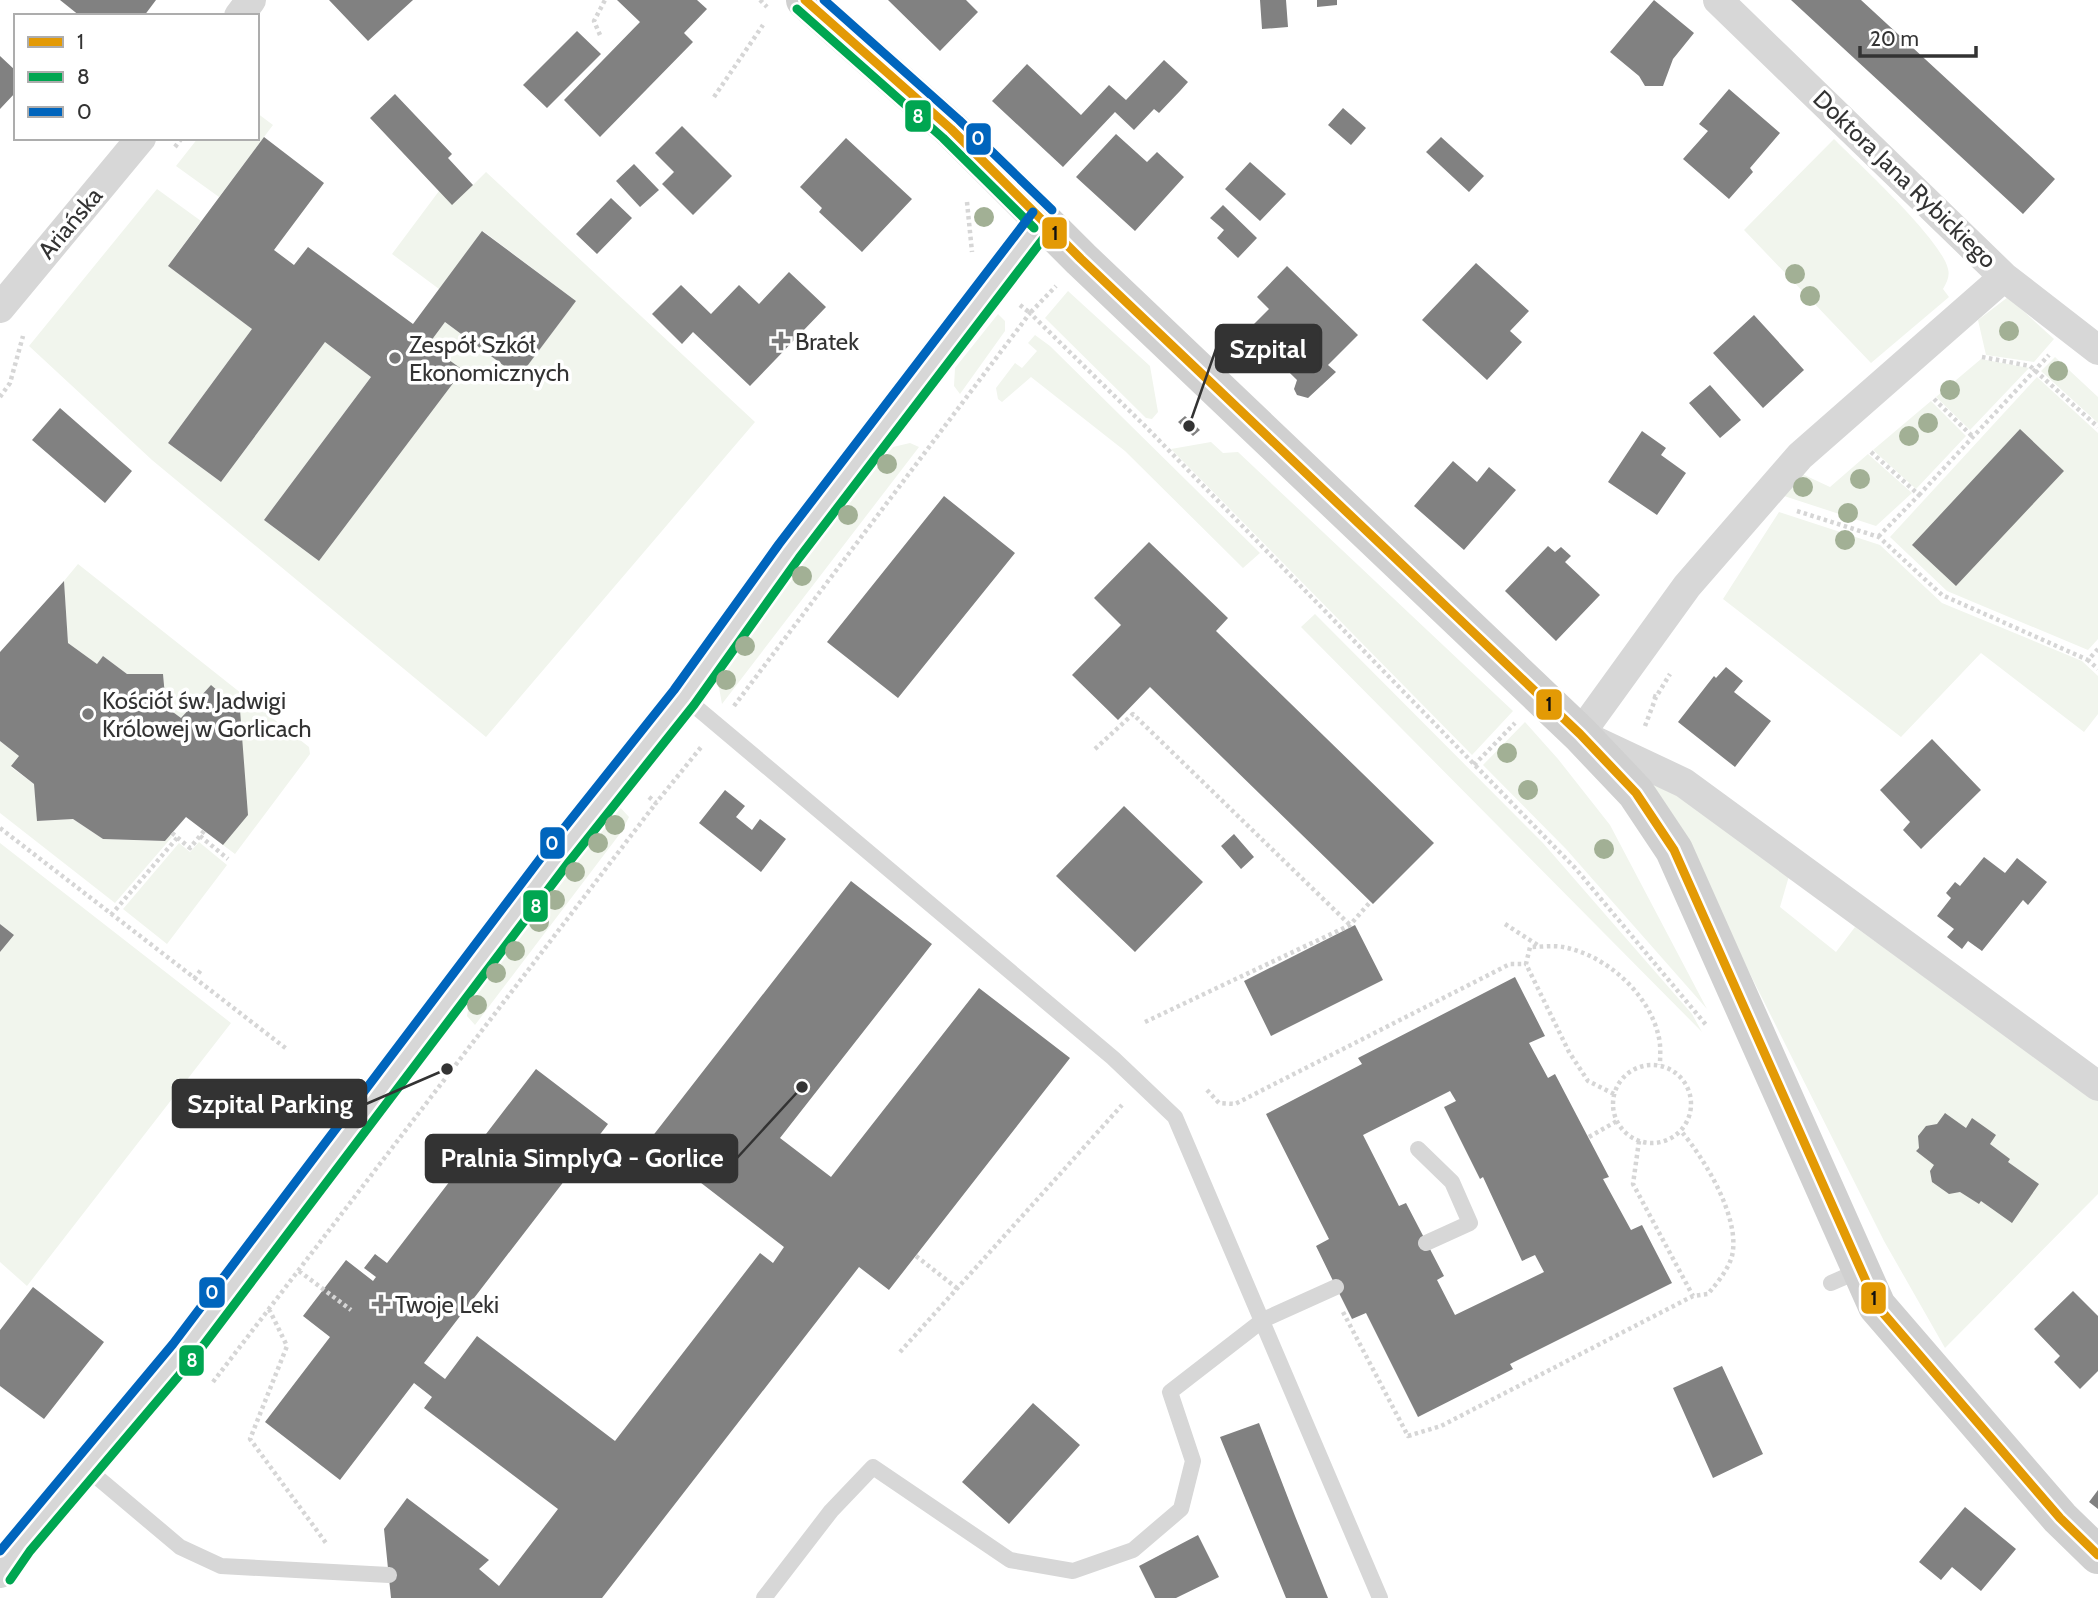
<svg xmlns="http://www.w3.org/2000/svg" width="2098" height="1598" font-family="Cabin,sans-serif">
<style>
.green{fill:#f1f5ed}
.building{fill:#818181;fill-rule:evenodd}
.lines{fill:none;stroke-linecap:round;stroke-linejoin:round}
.path{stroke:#d6d6d6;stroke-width:4.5;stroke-dasharray:3.5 3.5;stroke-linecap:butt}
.lane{stroke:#d7d7d7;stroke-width:16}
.street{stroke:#d7d7d7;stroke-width:30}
.secondary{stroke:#d0d0d0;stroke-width:38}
.bus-1-casing{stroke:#fff;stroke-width:14}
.bus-2-casing{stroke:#fff;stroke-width:14}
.bus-3-casing{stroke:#fff;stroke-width:14}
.bus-1{stroke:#e39a05;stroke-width:9}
.bus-2{stroke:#00a651;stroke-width:9}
.bus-3{stroke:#0065bd;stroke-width:9}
.tree{fill:#a2b095}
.poi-dot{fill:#7a7a7a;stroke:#fff;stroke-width:2.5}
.labels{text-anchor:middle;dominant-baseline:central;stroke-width:7;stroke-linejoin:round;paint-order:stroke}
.street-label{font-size:24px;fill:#333;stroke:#fff}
.poi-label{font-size:24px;fill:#333;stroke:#fff;text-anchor:start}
.leader{fill:none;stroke:#333;stroke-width:2.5}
.callout-dot{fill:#333;stroke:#fff;stroke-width:2.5}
.callout{fill:#333;stroke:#333;stroke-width:2.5}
.callout-label{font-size:26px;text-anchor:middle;font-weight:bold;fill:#fff}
.line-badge{stroke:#fff;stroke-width:2.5}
.badge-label{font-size:19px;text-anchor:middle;font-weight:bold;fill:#fff}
.pale-badge-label{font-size:19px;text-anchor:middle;font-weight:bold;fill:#111}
</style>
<rect width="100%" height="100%" fill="#fff"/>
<!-- green -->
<path class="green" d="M257,113L273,125L219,197L176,166L198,138H257Z
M1834,139C1858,163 1942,240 1948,269C1950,276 1947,282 1943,289L1949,297L1871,363L1744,230Z
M486,172L755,422L486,737L152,460L29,346L157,189L201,221L168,266L252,329L168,443L221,482L325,342L371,377L264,520L319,561L462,371L428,345L445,322L519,377L576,301L483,231L439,289L392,254L439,191L473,185Z
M1068,291L1150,366L1158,412L1152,419L1146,418L1045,318Z
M2008,297L2054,339L2034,362L1986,355L1978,320Z
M998,314L1005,321V331L960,394L954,386L955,368Z
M1035,335L1050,346L1260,553L1243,568L1125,451L1031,377L1002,402L998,399L996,388L1015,363L1022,368L1037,351L1028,343Z
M2055,357L2098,397V423L2041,371Z
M1981,359L2029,368L1970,430L1936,397Z
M2037,377L2098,433V639L2088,650L1947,591L1890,537Z
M1931,401L1966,436L1916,489L1873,450Z
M1211,442L1223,453L1238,452L1513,711L1472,755L1171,449Z
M910,443L919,447L722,704L718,682L721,669L888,453L893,447Z
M1868,454L1912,493L1876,526L1781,495L1800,473L1830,487Z
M1779,512L1880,545L1942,603L2082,661L2098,676V714L2084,732L1981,653L1901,737L1723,599Z
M78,564L309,747L310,754L235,854L223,845L211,686L181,718L166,707L163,674H127L103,656L97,664L68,643L64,581Z
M1315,614L1543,843L1692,1014L1702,1032L1301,627Z
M1525,722L1558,759L1610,825L1707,1009L1566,849L1483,765Z
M0,741L19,756L11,767L34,784L38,821L73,819L103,839L165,841L170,835L172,837L115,903L0,813Z
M1642,775L1655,777L1789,876L1780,907L1836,952L1855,927L1876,942L1885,944L2098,1094V1194L1945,1348L1884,1241L1733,940Z
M618,805L629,817L622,831L475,1025L467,1016L470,999Z
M199,842L227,865L167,944L123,909L179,843L190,852Z
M0,843L231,1023L27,1286L0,1262V952L14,935L0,924Z"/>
<!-- building -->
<path class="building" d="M60,0H156L144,16H80Z
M329,0H413L368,41Z
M617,0H697L707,9L684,33L693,42L600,137L564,100L640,22Z
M888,0H966L978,12L940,51Z
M1260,0H1286L1288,27L1262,29Z
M1317,0H1337V5L1317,7Z
M1654,0L1694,33L1673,59L1663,86H1645L1639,76L1610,52Z
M1791,0H1861L2055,179L2023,214Z
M577,31L601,54L547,108L523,85Z
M0,56L16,71V92L0,109Z
M1164,60L1188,82L1180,91L1159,113L1154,109L1134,130L1115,112L1063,167L992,101L1027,64L1081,115L1109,85L1126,100Z
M1729,89L1780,133L1750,168L1753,172L1729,199L1683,159L1708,131L1699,124Z
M395,94L452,154L448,158L473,185L452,205L370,118Z
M1343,108L1366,128L1351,145L1328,125Z
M682,126L732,176L693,215L662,184L674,172L655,153Z
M1116,134L1147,162L1157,152L1184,177L1135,231L1076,177Z
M264,137L324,183L274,250L294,265L308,247L413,324L482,231L576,301L519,377L445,322L428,345L463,370L319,561L264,520L371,377L325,342L221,482L168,443L252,329L168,266Z
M1441,137L1484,176L1469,192L1426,152Z
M846,138L912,199L862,252L819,212L822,208L800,187Z
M1250,162L1286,194L1260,221L1225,189Z
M634,164L659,190L640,207L616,181Z
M611,198L632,218L597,254L576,234Z
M1223,205L1257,238L1238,258L1217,238L1224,230L1210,218Z
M1476,263L1529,311L1510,331L1522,342L1487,380L1422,320Z
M1287,266L1358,335L1328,365L1336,372L1308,398L1297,395L1294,389L1297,380L1247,331L1269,309L1257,297Z
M789,272L826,307L750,386L693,332L682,344L652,314L681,285L711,314L739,285L759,304Z
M1754,315L1804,370L1763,408L1713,353Z
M1710,385L1741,420L1720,438L1689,403Z
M60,408L132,471L105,503L32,440Z
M1185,416L1200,430L1193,436L1178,422Z
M2020,429L2064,471L1956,586L1912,545Z
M1642,431L1666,448L1661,455L1686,473L1657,515L1608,482Z
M1453,461L1477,482L1489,467L1516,490L1464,550L1414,506Z
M944,496L1015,553L898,698L827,642Z
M1149,542L1228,618L1216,631L1434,843L1373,904L1150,687L1118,720L1072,675L1121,625L1094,598Z
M1548,546L1555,552L1561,547L1571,556L1565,562L1600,595L1556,641L1505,591Z
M64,581L68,643L97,664L103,656L127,674H163L166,707L181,718L211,685L240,710L248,815L223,845L186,817L165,841L103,839L73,819L37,821L34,784L11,766L19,756L0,741V652Z
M1726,667L1743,681L1734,692L1771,721L1735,767L1678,722L1714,676L1716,678Z
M1932,739L1981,790L1921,849L1903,830L1910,822L1880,790Z
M725,790L745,806L736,817L752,830L760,819L786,839L761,872L699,823Z
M1124,806L1203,882L1135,952L1056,876Z
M1234,834L1254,857L1241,869L1221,846Z
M1984,857L2005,873L2017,858L2047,882L2028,905L2023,900L1982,951L1968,941L1962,949L1947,937L1954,929L1937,916L1951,898L1946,893L1955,882L1960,886Z
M851,881L932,944L780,1138L831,1177L979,988L1070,1058L889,1290L859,1267L602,1598H391L384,1529L407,1498L489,1560L479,1569L499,1586L558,1509L424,1408L432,1397L414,1383L340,1480L265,1422L330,1337L303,1316L346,1260L373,1281L376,1277L364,1268L375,1254L387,1263L536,1069L608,1124L424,1363L445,1379L477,1336L615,1441L760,1253L773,1263L784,1247L648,1142Z
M0,924L14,935L0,952Z
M1355,925L1383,980L1271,1036L1244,981Z
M1515,977L1545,1036L1529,1043L1548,1078L1555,1074L1609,1177L1603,1179L1631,1230L1642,1225L1672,1283L1510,1364L1513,1369L1418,1417L1366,1313L1352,1319L1336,1287L1316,1246L1329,1239L1266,1114L1362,1064L1358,1058ZM1450,1091L1456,1101L1444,1107L1480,1179L1483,1177L1522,1261L1535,1255L1544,1272L1455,1315L1437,1280L1444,1276L1406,1203L1399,1206L1363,1135Z
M1945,1113L1966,1128L1972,1118L1996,1135L1990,1144L2010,1159L2008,1162L2039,1184L2012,1223L1981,1201L1979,1204L1960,1192L1949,1194L1932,1182L1930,1171L1934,1165L1916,1151L1919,1148L1918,1136L1926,1126L1937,1124Z
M33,1287L104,1342L44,1419L0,1386V1330Z
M2073,1291L2098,1316V1371L2080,1389L2054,1362L2060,1356L2034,1329Z
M1722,1366L1763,1454L1713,1478L1673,1388Z
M1033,1403L1080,1445L1009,1524L962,1482Z
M1259,1423L1295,1516L1328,1598H1286L1220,1437Z
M2098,1490V1509L2089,1502Z
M1965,1507L2016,1549L1981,1591L1952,1567L1941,1580L1919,1562Z
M1198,1535L1219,1577L1176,1598H1155L1139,1566Z"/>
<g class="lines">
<!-- path -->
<path class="path" d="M760,0L767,7
M600,35L594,21L605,0
M714,97L763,25
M175,147L182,138
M967,202L972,252
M1020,305L1030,313L1056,286
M1982,357L2030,366L2098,427
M0,397L10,383L23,336
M1934,399L1973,437
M1871,452L1919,495L1879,536
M1919,495L2049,355
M1797,511L1879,537L1942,595L2088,660
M2098,649L2088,660L2098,669
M1653,696L1656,697L1670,674
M734,706L1030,313L1146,427L1576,869L1707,1026
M1645,726L1656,697
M1095,749L1133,714L1350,925
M1474,765L1515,723
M649,797L656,803L702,746
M0,828L288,1050
M172,833L190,848L204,831
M200,836L228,859
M111,915L177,838
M1505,924L1539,946
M194,979L201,970
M1145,1022L1350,925L1371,901
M1613 1104a39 39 0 1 1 78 0a39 39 0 1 1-78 0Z
M1207,1090L1219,1103L1235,1104L1510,964H1526
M1614,1094L1588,1081L1569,1052L1526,964L1530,947C1540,947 1553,945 1563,947C1606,955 1650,994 1659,1038C1661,1047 1660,1057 1660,1065
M1589,1137L1617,1121
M1639,1141L1633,1184L1693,1296
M916,1256L958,1289
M299,1271L351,1310
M269,1309L287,1346L250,1439L326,1543
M1343,1312L1408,1436L1441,1426L1693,1296L1708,1294C1717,1283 1728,1270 1732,1256C1741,1218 1704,1158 1681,1131
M900,1352L1122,1105
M213,1382L656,803"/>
<!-- lane -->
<path class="lane" d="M684,697L1113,1058L1175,1117L1380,1598
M1418,1149L1452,1182L1470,1223L1426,1243
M1831,1283L1861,1270
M85,1467L180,1547L221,1566L389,1575
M764,1598L831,1511L873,1467L1010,1560L1073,1571L1133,1550L1181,1509L1193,1461L1170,1392L1263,1320L1336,1287"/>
<!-- street -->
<path class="street" d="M1718,0L2004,277L2098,350
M239,16L251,0
M2004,277L1800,456L1687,586L1580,734L1684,783L2098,1086
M0,308L141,138
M0,1573L20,1544L183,1352L559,854L684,697L789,551L1043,219"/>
<!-- secondary -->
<path class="secondary" d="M805,0L951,129L1081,259L1580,734L1636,793L1674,850L1877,1306L2060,1518L2098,1555"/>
<!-- bus-1 casing -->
<g class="bus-1-casing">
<path id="bus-1" d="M805,0L951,129L1081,259L1580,734L1636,793L1674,850L1877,1306L2060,1518L2098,1555"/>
</g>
<!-- bus-2 casing -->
<g class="bus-2-casing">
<path id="bus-2" d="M797,9L943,138L1034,228
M10,1580L30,1551L193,1359L569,862L694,705L799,558L1053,226"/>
</g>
<!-- bus-3 casing -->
<g class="bus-3-casing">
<path id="bus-3" d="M824,0L959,120L1052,210
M0,1551L173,1344L549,847L674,690L779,544L1033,212"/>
</g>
<!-- bus-1 -->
<use href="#bus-1" class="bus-1"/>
<!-- bus-2 -->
<use href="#bus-2" class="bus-2"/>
<!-- bus-3 -->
<use href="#bus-3" class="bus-3"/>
</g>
<!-- trees -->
<g class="tree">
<circle cx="984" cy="217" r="10"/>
<circle cx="1795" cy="274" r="10"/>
<circle cx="1810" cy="296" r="10"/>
<circle cx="2009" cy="331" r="10"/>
<circle cx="2058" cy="371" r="10"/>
<circle cx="1950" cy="390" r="10"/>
<circle cx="1928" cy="423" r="10"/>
<circle cx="1909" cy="436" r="10"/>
<circle cx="887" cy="464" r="10"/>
<circle cx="1860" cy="479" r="10"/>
<circle cx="1803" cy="487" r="10"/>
<circle cx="1848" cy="513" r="10"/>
<circle cx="848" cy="515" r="10"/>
<circle cx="1845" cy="540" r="10"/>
<circle cx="802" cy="576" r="10"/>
<circle cx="745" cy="646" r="10"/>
<circle cx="726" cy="680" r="10"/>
<circle cx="1507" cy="753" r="10"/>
<circle cx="1528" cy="790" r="10"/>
<circle cx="615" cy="825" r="10"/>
<circle cx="598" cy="843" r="10"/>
<circle cx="1604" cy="849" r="10"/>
<circle cx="575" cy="872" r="10"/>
<circle cx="555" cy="900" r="10"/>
<circle cx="539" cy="922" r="10"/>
<circle cx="515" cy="951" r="10"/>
<circle cx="496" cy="973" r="10"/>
<circle cx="477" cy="1005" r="10"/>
</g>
<!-- markers -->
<g class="poi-dot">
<path d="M777.5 330.5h7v7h7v7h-7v7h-7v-7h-7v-7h7z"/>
<circle cx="395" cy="358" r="7"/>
<circle cx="88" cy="714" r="7"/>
<path d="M377.5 1293.5h7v7h7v7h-7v7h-7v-7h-7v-7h7z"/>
</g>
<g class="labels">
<!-- street labels -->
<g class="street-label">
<text transform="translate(1905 179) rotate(44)">Doktora Jana Rybickiego</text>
<text transform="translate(70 223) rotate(-50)">Ariańska</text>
</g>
<!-- poi labels -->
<g class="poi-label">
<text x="795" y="341">Bratek</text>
<text x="409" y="344">Zespół Szkół<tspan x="409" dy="28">Ekonomicznych</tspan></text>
<text x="102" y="700">Kościół św. Jadwigi<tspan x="102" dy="28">Królowej w Gorlicach</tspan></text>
<text x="395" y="1304">Twoje Leki</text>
</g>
</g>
<!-- callouts -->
<path class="leader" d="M1189 426L1216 349M447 1069L366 1104M802 1087L737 1158"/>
<g class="callout-dot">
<circle cx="1189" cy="426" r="7"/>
<circle cx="447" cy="1069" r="7"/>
<circle cx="802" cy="1087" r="7"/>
</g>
<g class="callout">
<rect x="1216" y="325" width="105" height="47" rx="7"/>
<rect x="173" y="1080" width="193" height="47" rx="7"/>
<rect x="426" y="1135" width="311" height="47" rx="7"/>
</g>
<g class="callout-label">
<text x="1268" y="358">Szpital</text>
<text x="270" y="1113">Szpital Parking</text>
<text x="582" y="1167">Pralnia SimplyQ - Gorlice</text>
</g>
<g class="line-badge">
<rect x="904" y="99" width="28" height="34" rx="7" fill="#00a651"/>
<rect x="965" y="122" width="27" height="34" rx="7" fill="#0065bd"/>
<rect x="1041" y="216" width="27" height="34" rx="7" fill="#e39a05"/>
<rect x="1535" y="688" width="28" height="33" rx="7" fill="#e39a05"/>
<rect x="539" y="826" width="27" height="34" rx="7" fill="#0065bd"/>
<rect x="522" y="889" width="27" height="34" rx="7" fill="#00a651"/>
<rect x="198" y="1276" width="28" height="33" rx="7" fill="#0065bd"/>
<rect x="1860" y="1281" width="27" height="34" rx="7" fill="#e39a05"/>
<rect x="178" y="1344" width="27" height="33" rx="7" fill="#00a651"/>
</g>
<g class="badge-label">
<text x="918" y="123">8</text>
<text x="978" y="145">0</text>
<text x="552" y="850">0</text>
<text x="536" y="913">8</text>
<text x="212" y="1299">0</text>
<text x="192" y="1367">8</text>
</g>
<g class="pale-badge-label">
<text x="1055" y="240">1</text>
<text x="1549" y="711">1</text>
<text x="1874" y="1305">1</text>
</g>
<!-- legend -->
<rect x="14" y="14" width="245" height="126" fill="#ffffff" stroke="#adadad" stroke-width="2"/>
<rect x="28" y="37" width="35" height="10" fill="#e39a05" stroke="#adadad" stroke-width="2"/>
<text x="77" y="49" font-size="21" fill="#333333">1</text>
<rect x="28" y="72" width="35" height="10" fill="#00a651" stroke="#adadad" stroke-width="2"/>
<text x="77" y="84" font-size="21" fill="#333333">8</text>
<rect x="28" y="107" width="35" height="10" fill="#0065bd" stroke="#adadad" stroke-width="2"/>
<text x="77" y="119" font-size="21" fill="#333333">0</text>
<!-- scale -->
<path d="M1860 46v10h116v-10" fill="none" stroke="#333333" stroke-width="3.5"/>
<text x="1870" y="46" font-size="21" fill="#333333" stroke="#ffffff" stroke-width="5" paint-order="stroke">20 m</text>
</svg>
